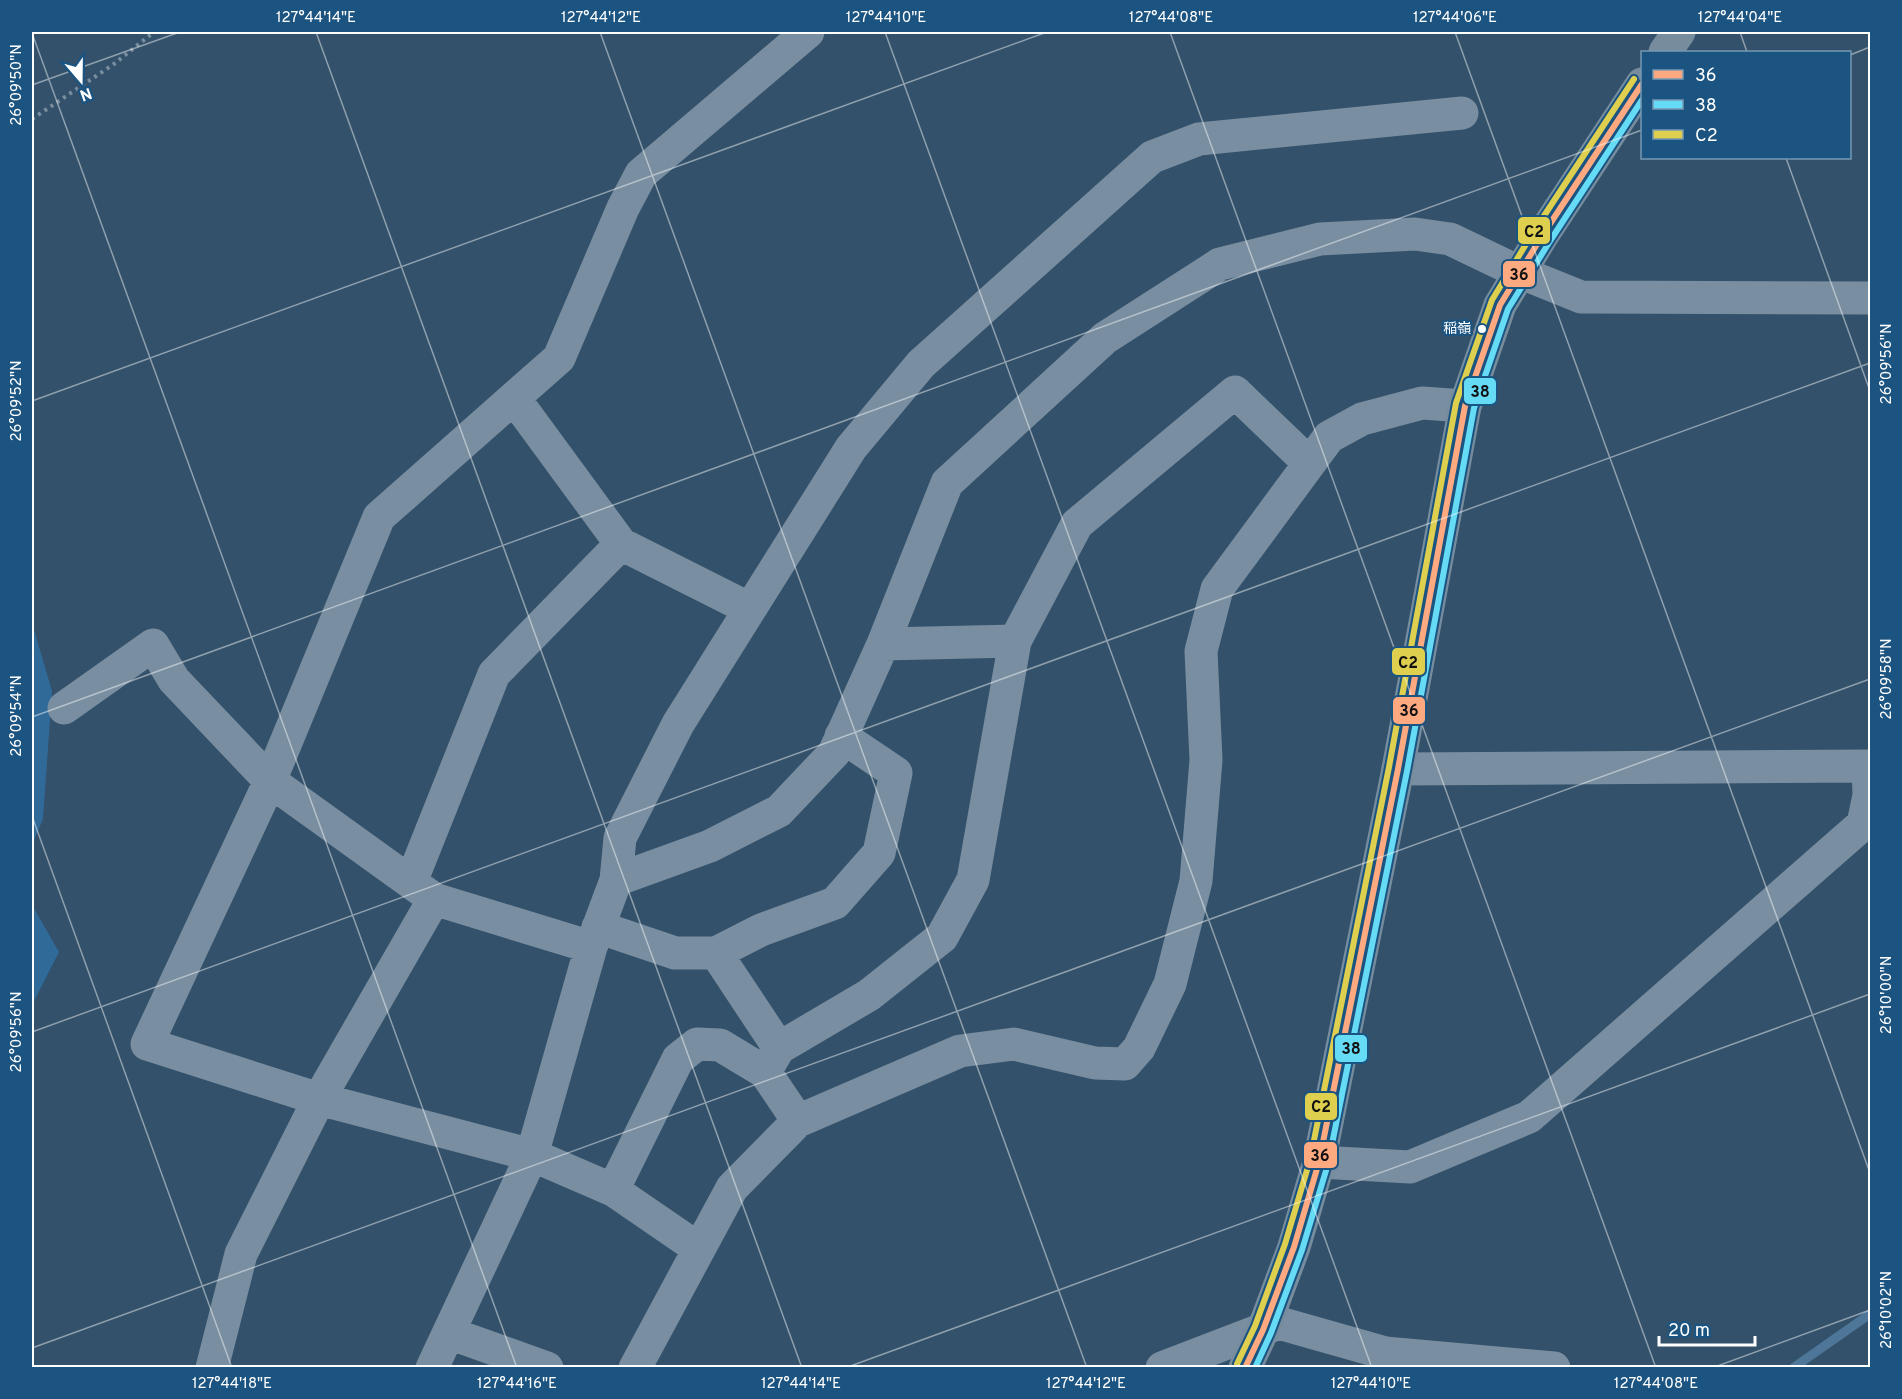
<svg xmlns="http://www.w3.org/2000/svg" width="1902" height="1399" font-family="Overpass,'Noto Sans JP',sans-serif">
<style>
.green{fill:#306a99}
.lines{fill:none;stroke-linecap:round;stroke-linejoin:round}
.stream{stroke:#4e7698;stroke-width:9}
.path{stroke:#798ea0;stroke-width:4;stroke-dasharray:3 4.5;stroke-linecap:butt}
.minor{stroke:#798ea0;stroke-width:33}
.primary{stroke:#778d9e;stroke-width:33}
.bus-1-casing{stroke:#1c5481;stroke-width:10}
.bus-2-casing{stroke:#1c5481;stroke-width:10}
.bus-3-casing{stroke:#1c5481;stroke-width:10}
.bus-1{stroke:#ffa980;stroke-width:6}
.bus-2{stroke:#66dbf5;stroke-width:6}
.bus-3{stroke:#decf4e;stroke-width:6}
.ticks{fill:none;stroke:#fff;stroke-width:1.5;stroke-opacity:0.45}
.bus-dot{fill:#fff;stroke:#1c5481;stroke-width:2}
.labels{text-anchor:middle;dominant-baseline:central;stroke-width:4.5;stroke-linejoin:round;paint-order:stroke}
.bus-label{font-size:14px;fill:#fff;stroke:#1c5481;text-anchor:end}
.line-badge{stroke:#1c5481;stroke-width:2}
.pale-badge-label{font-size:16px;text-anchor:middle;font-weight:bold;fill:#111}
.neatline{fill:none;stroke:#fff;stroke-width:2}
.ticks-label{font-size:15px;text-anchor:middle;fill:#fff}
</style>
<rect width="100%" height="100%" fill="#33516a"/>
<!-- green -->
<path class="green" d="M32,623L52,691L43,819L32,845Z
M32,905L59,952L32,1005Z"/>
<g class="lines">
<!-- stream -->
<path class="stream" d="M1793,1368L1870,1314"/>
<!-- path -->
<path class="path" d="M32,119L114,64L154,32"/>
<!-- minor -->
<path class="minor" d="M514,398L621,544L750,609
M883,644L1015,641L1077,524L1235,392L1309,463
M64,708L153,645L174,680L270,781L147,1044L319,1099L532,1155L613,1190L699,1249
M1398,769L1870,766
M616,880L620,838L678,724L851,448L921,364L1152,157L1199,139L1462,113
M411,882L494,674L621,544
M598,927L675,953H716L761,930L835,903L879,853L896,773L841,736
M591,947L434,899L270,781L379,517L559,358L623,208L641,174L808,32
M716,953L779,1048L765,1072L798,1121
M779,1048L869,995L942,937L973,880L1015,641
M1319,1162L1410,1167L1529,1117L1863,824L1869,795L1868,767
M613,1190L678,1059L697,1044L720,1045L765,1072
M449,1333L547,1368
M212,1368L241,1254L319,1099L434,899
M432,1368L532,1155L591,947L616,880L710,846L779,811L834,753L883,644L947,483L1105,338L1220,264L1320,239L1415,234L1450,239L1519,272L1581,297L1870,298
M635,1368L732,1188L798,1121L960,1051L1014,1044L1095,1063L1125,1064L1139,1048L1170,984L1196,881L1206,760L1201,651L1217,589L1329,437L1362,419L1422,403L1465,406
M1162,1368L1279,1323L1385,1353L1554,1368"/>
<!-- primary -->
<path class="primary" d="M1665,52L1679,32
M1245,1368L1263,1330L1294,1247L1319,1162L1398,769L1465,406L1500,305L1542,236L1642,84"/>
<!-- bus-1 casing -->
<g class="bus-1-casing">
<path id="bus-1" d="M1245,1368L1263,1330L1294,1247L1319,1162L1398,769L1465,406L1500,305L1542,236L1642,84"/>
</g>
<!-- bus-2 casing -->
<g class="bus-2-casing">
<path id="bus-2" d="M1255,1368L1271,1333L1302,1250L1328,1164L1407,771L1474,408L1508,309L1550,241L1642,100"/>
</g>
<!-- bus-3 casing -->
<g class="bus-3-casing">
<path id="bus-3" d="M1237,1364L1255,1326L1285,1244L1310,1160L1389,767L1456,403L1492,300L1534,231L1634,79"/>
</g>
<!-- bus-1 -->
<use href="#bus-1" class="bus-1"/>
<!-- bus-2 -->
<use href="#bus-2" class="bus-2"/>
<!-- bus-3 -->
<use href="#bus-3" class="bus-3"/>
</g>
<!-- ticks -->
<path class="ticks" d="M316,32L802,1368M600,32L1087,1368M885,32L1372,1368M1170,32L1656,1368M1455,32L1870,1173M1740,32L1747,52M32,33L517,1368M1850,55L1870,47M32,85L180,32M1786,158L1870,391M32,401L1047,32M32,717L1642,130M32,816L232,1368M32,1032L1870,363M32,1348L1870,679M845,1368L1870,994M1712,1368L1870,1310"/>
<!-- markers -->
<circle class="bus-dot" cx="1482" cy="329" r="5"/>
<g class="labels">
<!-- bus labels -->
<g class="bus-label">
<text x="1471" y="329">稲嶺</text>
</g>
</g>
<g class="line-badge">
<rect x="1517" y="216" width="34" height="29" rx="6" fill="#decf4e"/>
<rect x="1502" y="260" width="34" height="28" rx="6" fill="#ffa980"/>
<rect x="1463" y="377" width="34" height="28" rx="6" fill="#66dbf5"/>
<rect x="1391" y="647" width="35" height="29" rx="6" fill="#decf4e"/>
<rect x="1392" y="696" width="34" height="29" rx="6" fill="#ffa980"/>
<rect x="1334" y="1034" width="34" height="29" rx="6" fill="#66dbf5"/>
<rect x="1304" y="1092" width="34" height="29" rx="6" fill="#decf4e"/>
<rect x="1303" y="1141" width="35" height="28" rx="6" fill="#ffa980"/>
</g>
<g class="pale-badge-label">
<text x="1534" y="237">C2</text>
<text x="1519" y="280">36</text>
<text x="1480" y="397">38</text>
<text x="1408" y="668">C2</text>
<text x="1409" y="716">36</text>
<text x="1351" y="1054">38</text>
<text x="1321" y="1112">C2</text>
<text x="1320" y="1161">36</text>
</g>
<!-- border -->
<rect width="1902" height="1399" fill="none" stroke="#1c5481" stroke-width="66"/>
<!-- legend -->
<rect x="1641" y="51" width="210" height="108" fill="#1c5481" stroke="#7798b3" stroke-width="1.5"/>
<rect x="1653" y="70" width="30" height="9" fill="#ffa980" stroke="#7798b3" stroke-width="1.5"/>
<text x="1695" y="81" font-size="18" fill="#ffffff">36</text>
<rect x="1653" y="100" width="30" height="9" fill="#66dbf5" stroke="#7798b3" stroke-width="1.5"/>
<text x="1695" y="111" font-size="18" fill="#ffffff">38</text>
<rect x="1653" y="130" width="30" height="9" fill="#decf4e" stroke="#7798b3" stroke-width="1.5"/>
<text x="1695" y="141" font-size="18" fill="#ffffff">C2</text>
<!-- north arrow -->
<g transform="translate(81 81) rotate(160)" stroke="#1c5481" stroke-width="4.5" paint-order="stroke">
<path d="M0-4.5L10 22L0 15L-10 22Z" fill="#ffffff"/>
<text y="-9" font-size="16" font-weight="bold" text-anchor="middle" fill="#ffffff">N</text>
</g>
<!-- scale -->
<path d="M1659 1336v9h96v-9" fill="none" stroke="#ffffff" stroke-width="3"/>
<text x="1668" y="1336" font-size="18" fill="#ffffff" stroke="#1c5481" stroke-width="4.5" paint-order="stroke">20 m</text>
<rect x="33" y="33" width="1836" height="1333" class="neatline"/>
<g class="ticks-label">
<text x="316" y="22">127°44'14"E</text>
<text x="601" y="22">127°44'12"E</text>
<text x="886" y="22">127°44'10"E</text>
<text x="1171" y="22">127°44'08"E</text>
<text x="1455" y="22">127°44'06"E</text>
<text x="1740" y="22">127°44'04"E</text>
<text transform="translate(16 85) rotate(-90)" y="5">26°09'50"N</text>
<text transform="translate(1886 364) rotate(-90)" y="5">26°09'56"N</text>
<text transform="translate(16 401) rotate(-90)" y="5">26°09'52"N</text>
<text transform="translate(1886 679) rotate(-90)" y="5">26°09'58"N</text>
<text transform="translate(16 716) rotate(-90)" y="5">26°09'54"N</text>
<text transform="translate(1886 995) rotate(-90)" y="5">26°10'00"N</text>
<text transform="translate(16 1032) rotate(-90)" y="5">26°09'56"N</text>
<text transform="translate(1886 1310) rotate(-90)" y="5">26°10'02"N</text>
<text x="232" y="1388">127°44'18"E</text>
<text x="517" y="1388">127°44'16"E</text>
<text x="801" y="1388">127°44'14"E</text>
<text x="1086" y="1388">127°44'12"E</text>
<text x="1371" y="1388">127°44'10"E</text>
<text x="1656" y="1388">127°44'08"E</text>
</g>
</svg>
